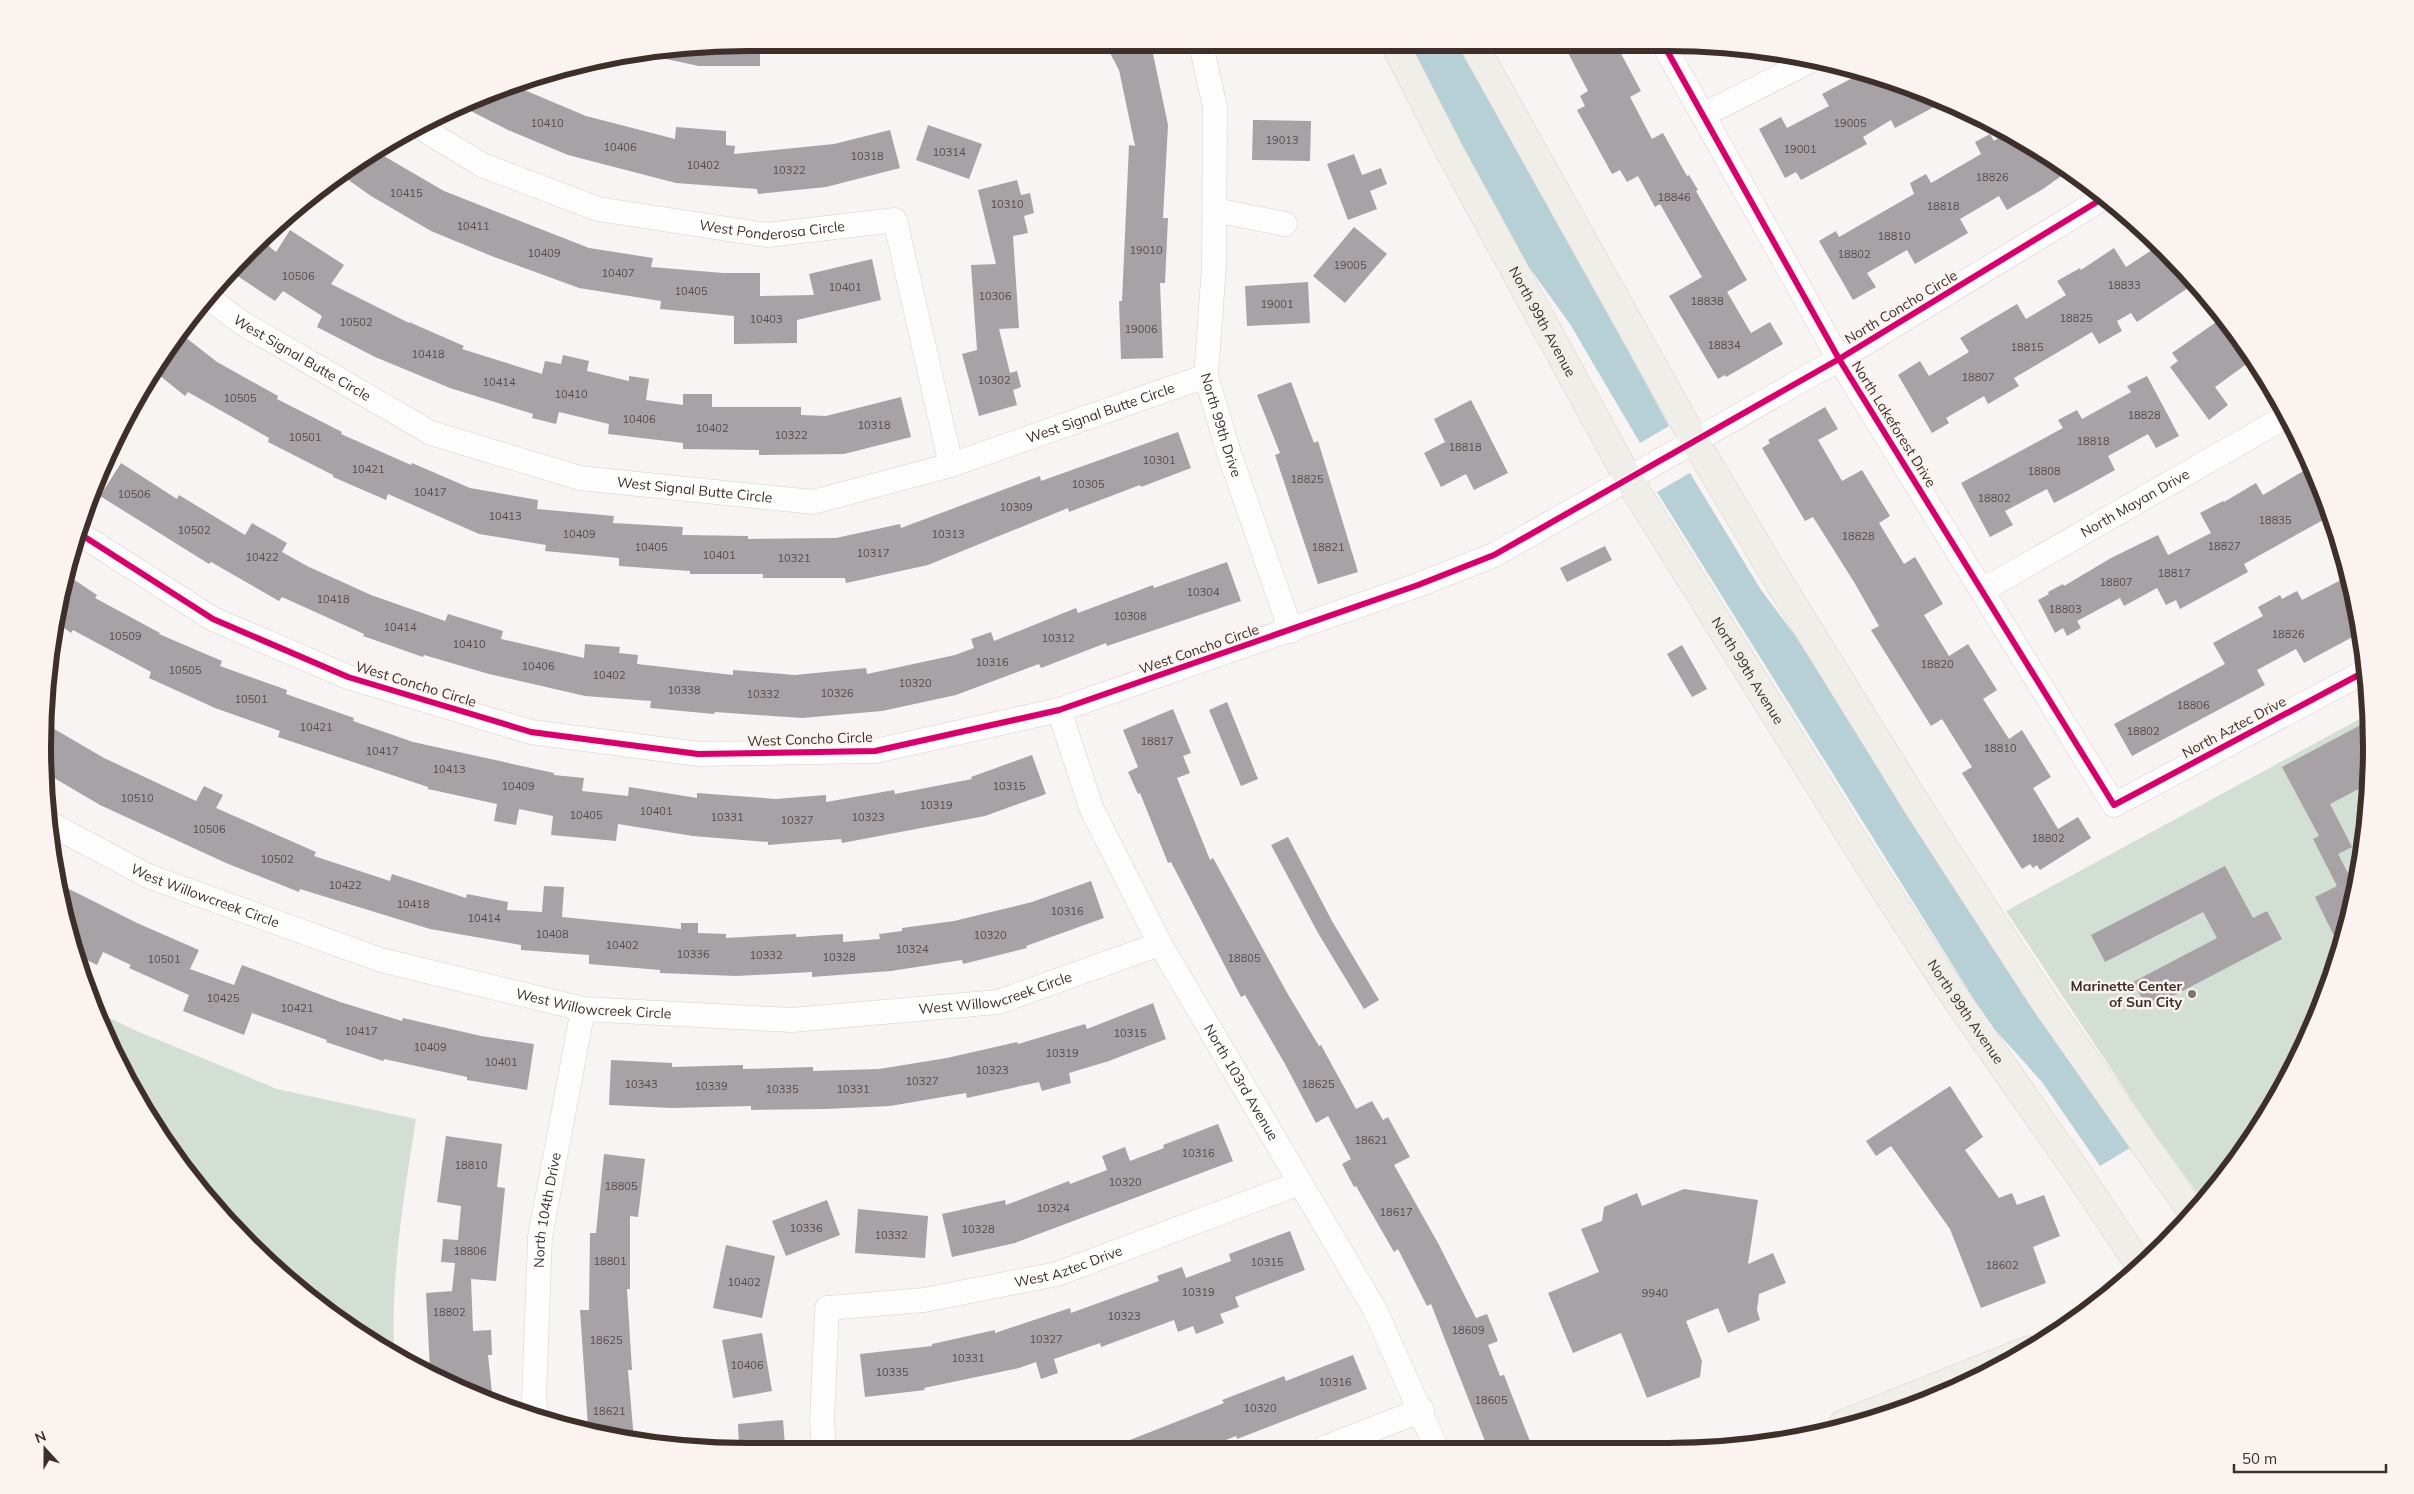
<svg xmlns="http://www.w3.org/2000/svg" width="2414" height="1494" font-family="Mulish,sans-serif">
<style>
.green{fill:#d3dfd4}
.water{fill:#b7d0d6}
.building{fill:#a6a2a6}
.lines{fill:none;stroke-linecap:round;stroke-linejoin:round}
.street-casing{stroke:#d9cfcc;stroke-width:25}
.secondary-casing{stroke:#d9cfcc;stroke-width:29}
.path{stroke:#d8d5d5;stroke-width:3;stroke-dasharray:4 4;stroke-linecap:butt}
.street{stroke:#fefdfd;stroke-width:24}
.secondary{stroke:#f0eee9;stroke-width:28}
.cycleway-casing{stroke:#fbf3f0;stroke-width:9}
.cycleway{stroke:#d6006c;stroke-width:6}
.poi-dot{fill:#7f7470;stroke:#fbf3f0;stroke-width:2}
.labels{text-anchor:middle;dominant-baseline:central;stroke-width:5;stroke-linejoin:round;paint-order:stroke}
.number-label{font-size:11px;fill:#584c49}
.street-label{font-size:14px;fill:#3e2f2a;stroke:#fbf3f0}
.poi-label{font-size:14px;font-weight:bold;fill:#3e2f2a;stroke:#fbf3f0;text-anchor:end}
.rim{fill:none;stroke:#3e2f2a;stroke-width:6}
</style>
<rect width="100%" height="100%" fill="#f8f4f3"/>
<!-- green -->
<path class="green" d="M2367,715L2370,793L2348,929L2299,1058L2226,1176L2203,1201L2147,1123L2006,911Z
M99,1013L137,1031L277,1089L416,1119C404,1195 391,1273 394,1350L318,1306L249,1245L161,1139Z"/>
<!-- water -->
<path class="water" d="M1410,49H1464L1669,426L1640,443L1570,324L1521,256Z
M1690,473L1761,590L1809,654L2130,1148L2100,1166L2042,1082L1988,1022L1657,492Z"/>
<!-- building -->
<path class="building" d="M1618,48L1641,91L1630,97L1652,139L1663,133L1687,176L1689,175L1698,190L1696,191L1747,280L1727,292L1751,333L1770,322L1783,344L1726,377L1725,375L1718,379L1669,296L1702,277L1660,204L1655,207L1638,176L1627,182L1620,170L1612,174L1577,110L1585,106L1580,96L1588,91L1566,49Z
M653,49H760V66H699L652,56Z
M1108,49H1152L1168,125L1163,218H1168L1165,283H1160L1163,358L1121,359L1119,301H1122L1129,145L1135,146L1119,70Z
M1858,75L1936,96L1945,101L1895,128L1891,120L1863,137L1867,144L1801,180L1796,172L1785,178L1759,129L1781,117L1787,128L1829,106L1822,94Z
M510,84L586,116L675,139L676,127L726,131V145L735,146L734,154L834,144L890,130L900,168L826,187L758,194L757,189L676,183L568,155L508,130L459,105Z
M1253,120L1311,121L1310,161L1252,160Z
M928,125L982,144L969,179L916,160Z
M1990,134L1994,141L2003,135L2058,166L2064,174L2043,189L2007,210L1999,196L1960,219L1968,233L1915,264L1907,250L1867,273L1876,287L1853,300L1819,241L1836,231L1839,237L1914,194L1910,183L1926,174L1931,183L1981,154L1975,142Z
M377,152L444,191L589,248L653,258L651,267L723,273H760V296L814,295L809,274L872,259L881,300L797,320V343L734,344V316L660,309L661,301L579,288L494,257L431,231L371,196L340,174Z
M1354,154L1362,175L1381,168L1387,184L1370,191L1377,209L1348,220L1327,164Z
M1017,180L1021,195L1030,193L1034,213L1024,216L1028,233L1013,236L1019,328L999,329L1010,373L1017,371L1021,387L1013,390L1017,405L979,416L962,354L977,350L971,265L996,264L978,190Z
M1354,227L1387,254L1345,303L1313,276Z
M290,230L344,265L331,284L409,323V322L464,346L462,349L542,374L545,361L561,364L563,355L589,361L587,371L629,381V376L649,379L646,400L683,405V394H712V407H801V415L826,416L901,397L911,437L844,454L759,455V450L683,449V443L608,434L609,424L559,412L556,424L532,418L533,414L450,388L375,357L317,327L322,316L283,291L275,301L230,271L260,239L276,252Z
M2158,246L2197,282L2137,322L2131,313L2117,321L2122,331L2099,344L2092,332L2014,378L2019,386L1988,404L1984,396L1946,418L1949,423L1932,433L1898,375L1920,361L1929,376L1969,352L1960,338L2017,304L2026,319L2066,295L2057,281L2080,268L2081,270L2114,248L2126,267Z
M1308,282L1310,323L1247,326L1245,286Z
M2222,318L2252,360L2215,387L2228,405L2209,420L2170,367L2178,361L2172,353Z
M180,333L217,362L278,396L277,399L342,432L341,434L411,465L412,463L470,488L538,500L537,509L614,516L613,523L683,527L682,535L748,536V539L836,538L900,524L901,528L1040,476L1041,481L1178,432L1191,468L1141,487L1140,485L1069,512L1068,508L928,565L846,583L845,578H763V574H690V571L619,566V558L545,551L546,545L479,534L388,494L386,500L333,477V475L268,442L269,438L188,392L185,396L154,371L161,355Z
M2147,376L2179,436L2156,448L2148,434L2108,456L2115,470L2077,491L2054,503L2047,489L2005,511L2013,525L1990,537L1961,483L2063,428L2058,420L2077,410L2082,419L2131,392L2127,386Z
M1291,382L1314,443L1318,441L1358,572L1318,584L1275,455L1280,453L1257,395Z
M1471,400L1508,473L1474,490L1466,474L1441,487L1424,453L1445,442L1434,419Z
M1825,407L1838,429L1818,440L1842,481L1862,470L1890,516L1879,523L1904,564L1915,557L1943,604L1924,615L1949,656L1968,644L1997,690L1983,699L2009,739L2022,730L2051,777L2033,788L2058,829L2078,817L2091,838L2040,870L2037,865L2033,868L2030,864L2022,869L1962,773L1972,767L1942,719L1931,726L1871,630L1879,626L1854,582L1813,517L1805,521L1762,448L1770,443L1768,440Z
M121,463L177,499L179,495L245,535L252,523L287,543L282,552L307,566L371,595L445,621L448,614L503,631L501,639L584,658L585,644L620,647L619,653L638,655L637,664L733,675V670L795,675L866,668L867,674L955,655L974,648L971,639L991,632L994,641L1076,608L1078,613L1153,585L1154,588L1227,562L1241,601L1107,646L1106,643L1041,668L1039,664L956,695L882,711L802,718L715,712L714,714L650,708L651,701L585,696L489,674L424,655L423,657L363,636L364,634L282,597L279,601L211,562L209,564L100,496Z
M2310,467L2332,515L2244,564L2248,572L2180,609L2176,600L2166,605L2157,588L2124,606L2120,598L2077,621L2081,628L2067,636L2063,628L2055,633L2038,600L2049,594L2048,592L2063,584L2064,586L2111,558L2158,535L2168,555L2211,533L2200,513L2223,501L2224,502L2256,483L2263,495Z
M1605,546L1612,560L1567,582L1560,568Z
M67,575L97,595L95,598L160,633L159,634L222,661L220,666L287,690L286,694L354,718L353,721L413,742L554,773V775L584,778L582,791L628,796L629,787L697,798V793L776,799L826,795V802L894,790L895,794L972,779L971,777L1032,755L1046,794L985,816L842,843L841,839L768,845V842L693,836L618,824L616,841L551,835L553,816L519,809L516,825L494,821L497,804L428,789V787L278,737L280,731L215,708L149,678L151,672L73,630L71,633L56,622Z
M2347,577L2360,633L2304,663L2296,649L2257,670L2265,685L2132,756L2114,724L2225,664L2213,643L2263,616L2258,607L2280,595L2282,599L2297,591L2302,600Z
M1682,645L1707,689L1692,697L1667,654Z
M1227,702L1258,779L1241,786L1209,710Z
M1173,709L1191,753L1183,756L1190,773L1177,778L1210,860L1213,858L1286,991L1319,1046L1321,1045L1356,1109L1372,1101L1383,1120L1388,1117L1410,1157L1394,1165L1438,1243L1476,1318L1487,1314L1498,1341L1488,1345L1500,1376L1504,1375L1533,1449H1488L1431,1304L1427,1306L1398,1249L1394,1252L1356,1186L1354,1187L1342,1164L1351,1159L1328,1116L1316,1123L1285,1064L1245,995L1241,997L1171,862L1168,863L1140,793L1138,794L1128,772L1138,767L1123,730Z
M2368,721L2370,783L2330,804L2352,847L2338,854L2351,879L2356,876L2348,929L2340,948L2315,897L2337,886L2313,839L2319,836L2282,767Z
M44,723L104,758L196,801L204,786L223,795L216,808L316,852L314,856L390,881L392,874L466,898L467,894L508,902L507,910L542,912L544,886L564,887L562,917L681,929V923H698V933L726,934V938L796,934V937L843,934V942L880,939L879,934L902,931V928L954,921L1032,902L1091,881L1104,918L1026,946L1027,948L963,964L962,960L891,971L812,977V972L736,976L660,973V970L589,964V955L521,950V945L430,929L300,889L299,892L226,863L100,805L44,772Z
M1288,837L1332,921L1379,1000L1364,1009L1318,933L1271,845Z
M2225,866L2253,918L2267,911L2282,939L2148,1009L2133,982L2217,938L2203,912L2105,962L2091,935Z
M59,884L137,923L199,950L190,969L234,985L242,965L340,1002L402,1021L403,1018L481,1036L534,1044L527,1090L467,1080V1077L384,1059L383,1061L326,1042L327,1040L252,1013L244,1035L183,1011L189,995L129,968L131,965L103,952L97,965L75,954Z
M1153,1003L1166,1039L1109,1061L1069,1073L1071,1083L1042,1091L1039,1082L967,1098L966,1093L890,1106L825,1109L751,1110V1106L671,1108L609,1105L611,1060L672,1063V1067L743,1065V1069L813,1067V1071L879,1069L947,1058L1017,1042L1018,1044L1085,1024L1087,1029Z
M1950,1086L1983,1137L1965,1150L1999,1198L2012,1193L2017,1205L2044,1195L2060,1236L2033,1247L2046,1283L1981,1308L1950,1229L1891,1146L1876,1156L1866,1141Z
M1218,1124L1233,1161L1015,1243L952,1257L942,1214L1005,1200L1006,1205L1069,1181L1070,1184L1107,1170L1102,1156L1125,1147L1130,1161L1164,1148L1163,1145Z
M446,1136L502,1144L497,1187L505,1188L496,1281L471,1279L473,1331L491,1330L492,1355H488L493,1402L478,1398L430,1370L426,1293L452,1291L455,1263L441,1262L443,1239L458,1240L461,1206L437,1202Z
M604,1154L645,1159L638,1217L630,1216V1289H627L632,1370H628L634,1440L588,1427L580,1310H589L590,1233H596Z
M1684,1189L1758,1200L1748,1264L1773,1253L1786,1283L1759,1294L1757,1310L1760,1320L1728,1333L1718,1308L1686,1321L1702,1361L1700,1377L1647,1398L1621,1333L1573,1353L1548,1293L1599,1272L1581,1229L1602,1221L1604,1207L1637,1193L1642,1206Z
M827,1200L840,1235L786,1256L772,1221Z
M858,1209L928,1216L925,1258L855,1253Z
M1290,1231L1305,1270L1235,1297L1239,1307L1220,1314L1224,1323L1196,1334L1193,1326L1178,1332L1174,1320L1101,1347L1100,1343L1054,1359L1058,1373L1041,1379L1036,1362L1019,1368L924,1388L925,1390L865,1397L860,1354L932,1346V1344L995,1330V1333L1070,1308L1071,1313L1159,1281L1157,1276L1182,1267L1186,1278L1231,1261L1229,1254Z
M726,1245L775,1256L762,1318L713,1308Z
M762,1333L772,1391L733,1398L722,1340Z
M1353,1355L1367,1389L1237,1439L1236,1436L1206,1448L1112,1447L1224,1403L1222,1400L1284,1376L1286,1381Z
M783,1420L785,1446H739L738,1424Z"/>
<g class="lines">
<!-- street casing -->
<g class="street-casing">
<g id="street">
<path id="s1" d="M1202,49L1215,107L1214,266L1206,376L1229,453L1291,631"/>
<path d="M1666,49L1839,359L2114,805L2366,671"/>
<path d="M1703,115L1808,62"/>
<path id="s2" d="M418,126L482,165L598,209L767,235L895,220L951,465"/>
<path d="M1215,210L1285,224"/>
<path id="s3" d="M209,298L242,323L431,433L580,478L813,502L951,465L1206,376"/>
<path d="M77,532L213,619L348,677L531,732L698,754L875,751L1059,710L1418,585L1494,555L1839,359L2105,197"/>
<path id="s4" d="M1983,590L2287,416"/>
<path id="s5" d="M1059,710L1092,810L1160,944L1375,1310L1437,1449"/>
<path id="s6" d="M47,822L148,876L381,960L583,1009L792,1020L998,1002L1160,944"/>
<path id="s7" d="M537,1414L534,1400L540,1237L583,1009"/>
<path id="s8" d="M824,1446L822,1422L827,1308L924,1300L1057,1274L1300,1183"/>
<path d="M1324,1448L1422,1410"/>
</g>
</g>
<!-- secondary casing -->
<g class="secondary-casing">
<g id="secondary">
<path id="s9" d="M1397,49L1451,154L1629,480L1867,862L1952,993L2075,1169L2141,1267"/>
<path d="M1476,49L1696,443L1774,574L1924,816L2044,1001L2192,1212"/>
<path d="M1843,1424L2029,1350"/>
</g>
</g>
<!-- path -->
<path class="path" d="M269,1263C299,1272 316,1284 330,1313"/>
<!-- street -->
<use href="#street" class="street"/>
<!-- secondary -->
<use href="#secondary" class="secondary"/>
<!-- cycleway casing -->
<g class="cycleway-casing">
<path id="cycleway" d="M1666,49L1839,359L2114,805L2366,671
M77,532L213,619L348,677L531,732L698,754L875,751L1059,710L1418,585L1494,555L1839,359L2105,197"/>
</g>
<!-- cycleway -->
<use href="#cycleway" class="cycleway"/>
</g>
<!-- markers -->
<circle class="poi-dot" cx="2192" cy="994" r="5"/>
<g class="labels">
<!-- number labels -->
<g class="number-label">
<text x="547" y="123">10410</text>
<text x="1850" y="123">19005</text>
<text x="1282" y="140">19013</text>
<text x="620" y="147">10406</text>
<text x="1800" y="149">19001</text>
<text x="949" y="152">10314</text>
<text x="867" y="156">10318</text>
<text x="703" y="165">10402</text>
<text x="789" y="170">10322</text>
<text x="1992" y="177">18826</text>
<text x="406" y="193">10415</text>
<text x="1674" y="197">18846</text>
<text x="1007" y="204">10310</text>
<text x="1943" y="206">18818</text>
<text x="473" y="226">10411</text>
<text x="1894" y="236">18810</text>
<text x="1146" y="250">19010</text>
<text x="544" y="253">10409</text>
<text x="1854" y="254">18802</text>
<text x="1350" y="265">19005</text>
<text x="618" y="273">10407</text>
<text x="298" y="276">10506</text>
<text x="2124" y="285">18833</text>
<text x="845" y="287">10401</text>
<text x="691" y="291">10405</text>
<text x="995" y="296">10306</text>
<text x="1707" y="301">18838</text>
<text x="1277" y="304">19001</text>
<text x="2076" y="318">18825</text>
<text x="766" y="319">10403</text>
<text x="356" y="322">10502</text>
<text x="1141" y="329">19006</text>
<text x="1724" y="345">18834</text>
<text x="2027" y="347">18815</text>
<text x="428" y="354">10418</text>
<text x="1978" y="377">18807</text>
<text x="994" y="380">10302</text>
<text x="499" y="382">10414</text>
<text x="571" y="394">10410</text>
<text x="240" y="398">10505</text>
<text x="2144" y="415">18828</text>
<text x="639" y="419">10406</text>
<text x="874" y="425">10318</text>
<text x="712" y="428">10402</text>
<text x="791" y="435">10322</text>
<text x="305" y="437">10501</text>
<text x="2093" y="441">18818</text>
<text x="1465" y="447">18818</text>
<text x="1159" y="460">10301</text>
<text x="368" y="469">10421</text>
<text x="2044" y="471">18808</text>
<text x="1307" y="479">18825</text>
<text x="1088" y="484">10305</text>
<text x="430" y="492">10417</text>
<text x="134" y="494">10506</text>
<text x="1994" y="498">18802</text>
<text x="1016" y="507">10309</text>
<text x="505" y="516">10413</text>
<text x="2275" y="520">18835</text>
<text x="194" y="530">10502</text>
<text x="579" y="534">10409</text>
<text x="948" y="534">10313</text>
<text x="1858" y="536">18828</text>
<text x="2224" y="546">18827</text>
<text x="651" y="547">10405</text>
<text x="1328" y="547">18821</text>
<text x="873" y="553">10317</text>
<text x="719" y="555">10401</text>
<text x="262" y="557">10422</text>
<text x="794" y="558">10321</text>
<text x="2174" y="573">18817</text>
<text x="2116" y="582">18807</text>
<text x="1203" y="592">10304</text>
<text x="333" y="599">10418</text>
<text x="2065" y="609">18803</text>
<text x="1130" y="616">10308</text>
<text x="400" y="627">10414</text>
<text x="2288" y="634">18826</text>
<text x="125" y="636">10509</text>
<text x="1058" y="638">10312</text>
<text x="469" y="644">10410</text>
<text x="992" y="662">10316</text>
<text x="1937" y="664">18820</text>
<text x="538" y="666">10406</text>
<text x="185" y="670">10505</text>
<text x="609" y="675">10402</text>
<text x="915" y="683">10320</text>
<text x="684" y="690">10338</text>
<text x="837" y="693">10326</text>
<text x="763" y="694">10332</text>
<text x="251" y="699">10501</text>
<text x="2193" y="705">18806</text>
<text x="316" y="727">10421</text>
<text x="2143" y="731">18802</text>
<text x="1157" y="741">18817</text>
<text x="2000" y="748">18810</text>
<text x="382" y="751">10417</text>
<text x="449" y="769">10413</text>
<text x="518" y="786">10409</text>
<text x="1009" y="786">10315</text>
<text x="137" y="798">10510</text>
<text x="936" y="805">10319</text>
<text x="656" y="811">10401</text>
<text x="586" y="815">10405</text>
<text x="727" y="817">10331</text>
<text x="868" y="817">10323</text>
<text x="797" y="820">10327</text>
<text x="209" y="829">10506</text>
<text x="2048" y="838">18802</text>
<text x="277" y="859">10502</text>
<text x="345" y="885">10422</text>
<text x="413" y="904">10418</text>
<text x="1067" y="911">10316</text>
<text x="484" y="918">10414</text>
<text x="552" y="934">10408</text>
<text x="990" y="935">10320</text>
<text x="622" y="945">10402</text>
<text x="912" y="949">10324</text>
<text x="693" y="954">10336</text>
<text x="766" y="955">10332</text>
<text x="839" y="957">10328</text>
<text x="1244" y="958">18805</text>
<text x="164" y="959">10501</text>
<text x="223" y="998">10425</text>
<text x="297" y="1008">10421</text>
<text x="361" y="1031">10417</text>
<text x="1130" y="1033">10315</text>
<text x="430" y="1047">10409</text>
<text x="1062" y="1053">10319</text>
<text x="501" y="1062">10401</text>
<text x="992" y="1070">10323</text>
<text x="922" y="1081">10327</text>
<text x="641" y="1084">10343</text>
<text x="1318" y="1084">18625</text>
<text x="711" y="1086">10339</text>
<text x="782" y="1089">10335</text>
<text x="853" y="1089">10331</text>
<text x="1371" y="1140">18621</text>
<text x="1198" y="1153">10316</text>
<text x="471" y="1165">18810</text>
<text x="1125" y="1182">10320</text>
<text x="621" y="1186">18805</text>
<text x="1053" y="1208">10324</text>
<text x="1396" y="1212">18617</text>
<text x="806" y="1228">10336</text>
<text x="978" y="1229">10328</text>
<text x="891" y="1235">10332</text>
<text x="470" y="1251">18806</text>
<text x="610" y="1261">18801</text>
<text x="1267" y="1262">10315</text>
<text x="2002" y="1265">18602</text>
<text x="744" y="1282">10402</text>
<text x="1198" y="1292">10319</text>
<text x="1655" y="1293">9940</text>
<text x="449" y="1312">18802</text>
<text x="1124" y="1316">10323</text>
<text x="1468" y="1330">18609</text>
<text x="1046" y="1339">10327</text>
<text x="606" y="1340">18625</text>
<text x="968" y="1358">10331</text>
<text x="747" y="1365">10406</text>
<text x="892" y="1372">10335</text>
<text x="1335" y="1382">10316</text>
<text x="1491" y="1400">18605</text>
<text x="1260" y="1408">10320</text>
<text x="609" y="1411">18621</text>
</g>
<!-- street labels -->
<g class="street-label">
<text stroke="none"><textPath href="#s2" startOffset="375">West Ponderosa Circle</textPath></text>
<text transform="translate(1901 307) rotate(-31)">North Concho Circle</text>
<text stroke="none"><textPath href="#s9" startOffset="309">North 99th Avenue</textPath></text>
<text stroke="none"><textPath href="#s3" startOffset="111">West Signal Butte Circle</textPath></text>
<text stroke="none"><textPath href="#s3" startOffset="951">West Signal Butte Circle</textPath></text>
<text transform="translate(1894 424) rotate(58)">North Lakeforest Drive</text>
<text stroke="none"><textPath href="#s1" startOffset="380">North 99th Drive</textPath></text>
<text stroke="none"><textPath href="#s3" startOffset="531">West Signal Butte Circle</textPath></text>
<text stroke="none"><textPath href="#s4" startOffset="175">North Mayan Drive</textPath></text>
<text transform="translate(1199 649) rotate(-19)">West Concho Circle</text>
<text stroke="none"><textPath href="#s9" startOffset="714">North 99th Avenue</textPath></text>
<text transform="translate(416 684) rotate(17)">West Concho Circle</text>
<text transform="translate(2234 727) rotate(-28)">North Aztec Drive</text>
<text transform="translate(810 739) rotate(-2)">West Concho Circle</text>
<text stroke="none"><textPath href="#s6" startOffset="175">West Willowcreek Circle</textPath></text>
<text stroke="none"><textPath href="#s6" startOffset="985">West Willowcreek Circle</textPath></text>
<text stroke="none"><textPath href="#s6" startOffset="580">West Willowcreek Circle</textPath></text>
<text stroke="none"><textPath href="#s9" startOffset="1119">North 99th Avenue</textPath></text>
<text stroke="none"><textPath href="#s5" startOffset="416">North 103rd Avenue</textPath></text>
<text stroke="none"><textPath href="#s7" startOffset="205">North 104th Drive</textPath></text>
<text stroke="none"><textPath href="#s8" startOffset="384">West Aztec Drive</textPath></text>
</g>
<!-- poi labels -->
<g class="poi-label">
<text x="2182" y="986">Marinette Center<tspan x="2182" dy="16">of Sun City</tspan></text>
</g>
</g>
<!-- crop -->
<path d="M0 0H2414V1494H0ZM747 51H1667A696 696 0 0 1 2363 747V747A696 696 0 0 1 1667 1443H747A696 696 0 0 1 51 747V747A696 696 0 0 1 747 51Z" fill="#fbf3f0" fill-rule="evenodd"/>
<path class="rim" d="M747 51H1667A696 696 0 0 1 2363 747V747A696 696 0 0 1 1667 1443H747A696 696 0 0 1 51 747V747A696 696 0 0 1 747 51Z"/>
<!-- north arrow -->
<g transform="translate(45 1449) rotate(339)" stroke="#fbf3f0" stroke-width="4" paint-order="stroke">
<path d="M0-4L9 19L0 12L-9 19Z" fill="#3e2f2a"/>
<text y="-8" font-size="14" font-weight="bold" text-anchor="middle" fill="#3e2f2a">N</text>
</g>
<!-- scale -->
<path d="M2234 1464v8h152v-8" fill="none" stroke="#3e2f2a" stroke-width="2.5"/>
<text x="2242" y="1464" font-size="15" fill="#3e2f2a" stroke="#fbf3f0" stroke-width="4" paint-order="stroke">50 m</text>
</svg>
